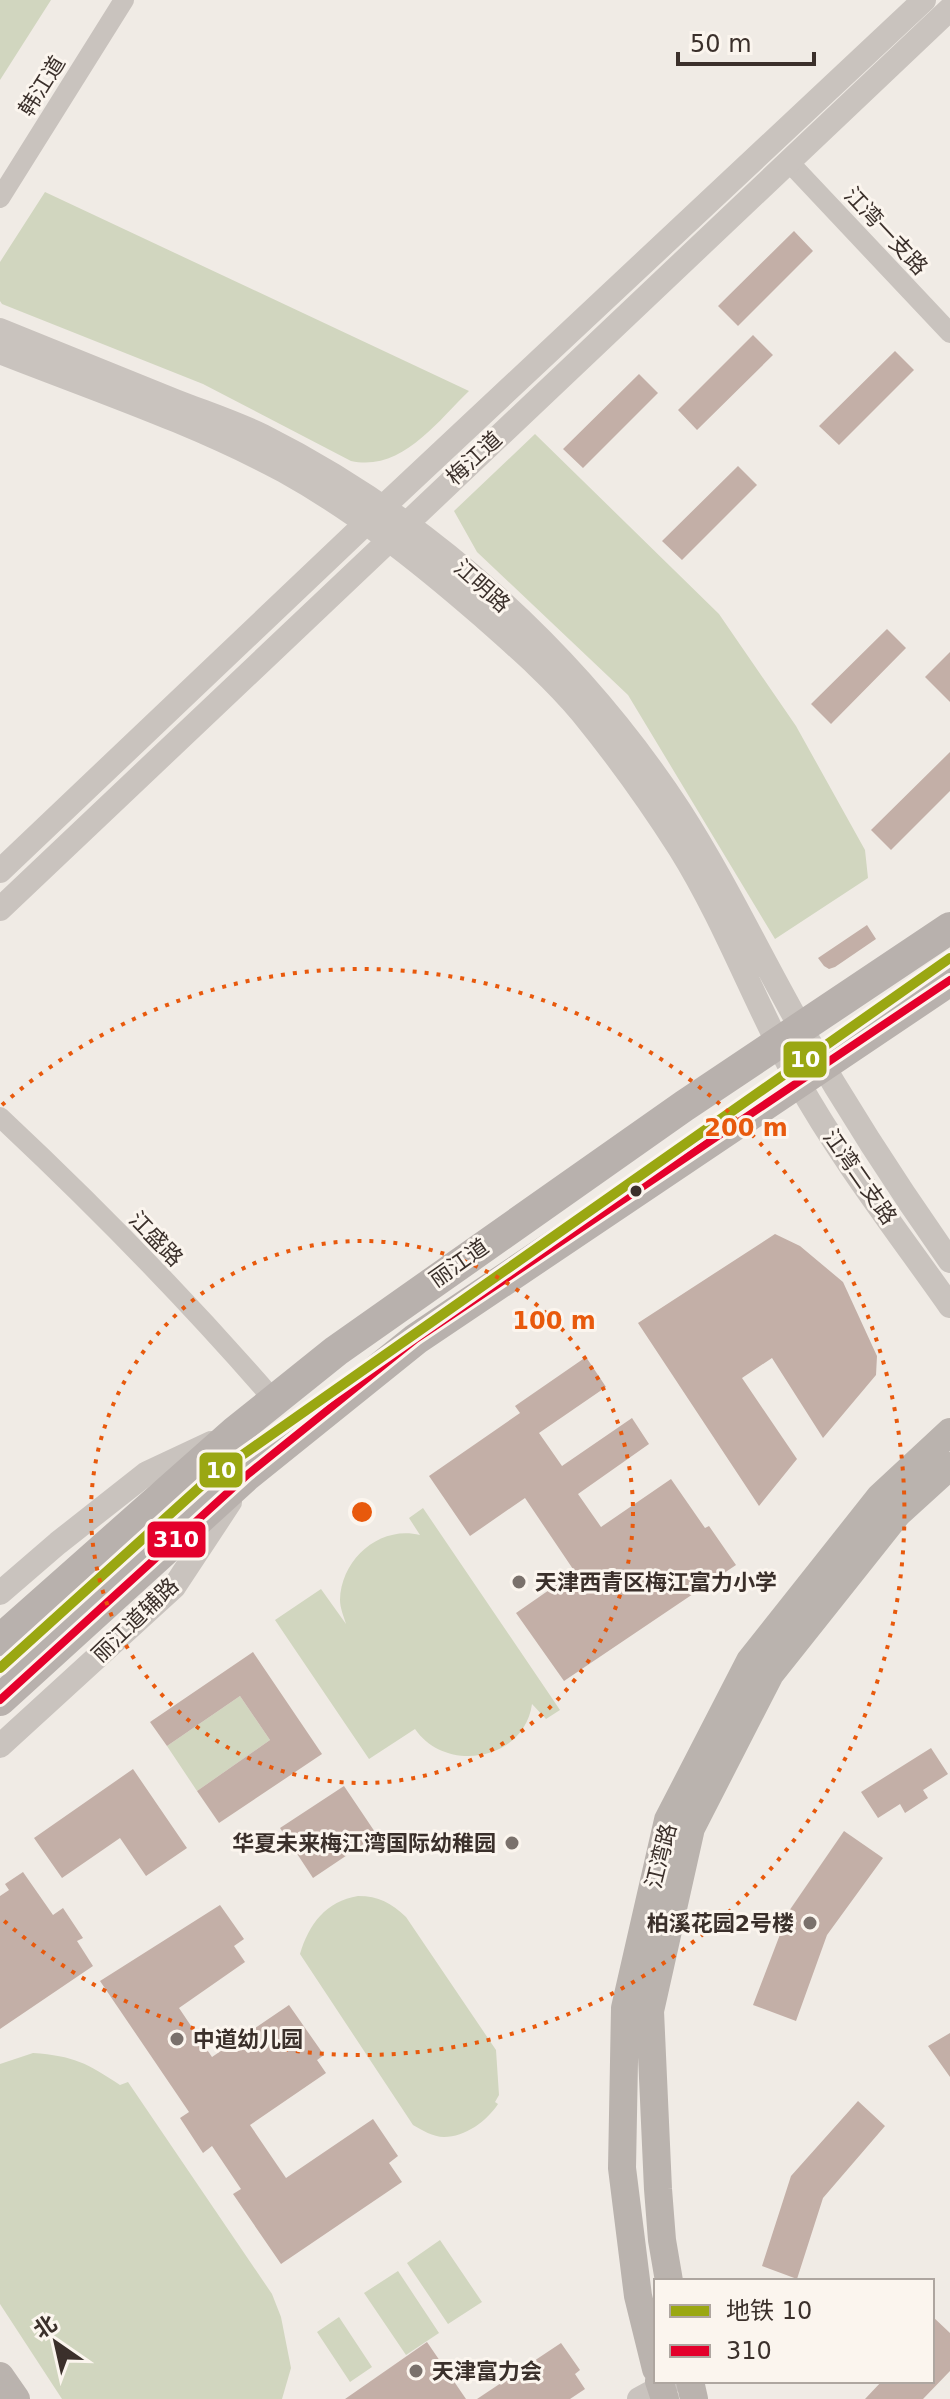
<svg xmlns="http://www.w3.org/2000/svg" width="950" height="2399" font-family="'DejaVu Sans','Noto Sans SC',sans-serif">
<style>
.green{fill:#d1d6bf}
.building{fill:#c3afa7}
.lines{fill:none;stroke-linecap:round;stroke-linejoin:round}
.minor{stroke:#c9c3be;stroke-width:20}
.tertiary{stroke:#c9c3be;stroke-width:24}
.secondary{stroke:#bab3ae;stroke-width:28}
.primary{stroke:#b8b1ad;stroke-width:32}
.bus-1-casing{stroke:#fbf5ee;stroke-width:14}
.bus-1{stroke:#e4002b;stroke-width:8}
.metro-1-casing{stroke:#fbf5ee;stroke-width:16}
.metro-1{stroke:#9aa712;stroke-width:10}
.ring{fill:none;stroke:#e8590c;stroke-width:4;stroke-dasharray:4 8}
.bus-dot{fill:#3b302b;stroke:#fbf5ee;stroke-width:3}
.poi-dot{fill:#7a716c;stroke:#fbf5ee;stroke-width:3}
.labels{text-anchor:middle;dominant-baseline:central;stroke-width:6;stroke-linejoin:round;paint-order:stroke}
.street-label{font-size:22px;fill:#3b302b;stroke:#fbf5ee}
.poi-label{font-size:22px;font-weight:bold;fill:#3b302b;stroke:#fbf5ee;text-anchor:start}
.centre{fill:#e8590c;stroke:#fbf5ee;stroke-width:4}
.ring-label{font-size:24px;text-anchor:middle;font-weight:bold;fill:#e8590c;stroke:#fbf5ee;stroke-width:6;stroke-linejoin:round;paint-order:stroke}
.line-badge{stroke:#fbf5ee;stroke-width:3}
.badge-label{font-size:22px;text-anchor:middle;font-weight:bold;fill:#fff}
</style>
<rect width="100%" height="100%" fill="#f0ebe5"/>
<!-- green -->
<path class="green" d="M0,0H51L0,80Z
M45,192L469,391C436,423 401,472 351,461L203,384L2,304L0,301V262Z
M535,434L719,614L796,726L865,850L868,878L775,939L628,695L477,552L454,511Z
M423,1508L560,1710L546,1719L532,1704C524,1761 446,1774 415,1729L369,1759L275,1620L321,1589L346,1624C344,1617 340,1608 340,1600C341,1559 380,1525 420,1535L409,1518Z
M240,1696L270,1740L197,1791L167,1746Z
M358,1896C379,1896 391,1903 406,1917L496,2050L499,2095L495,2102L498,2104C487,2121 465,2137 444,2137C433,2137 422,2130 413,2125L300,1954C309,1924 326,1901 358,1896Z
M33,2053C74,2056 87,2063 120,2085L128,2082L272,2294L281,2317L291,2368L282,2399H62L0,2304V2064Z
M440,2240L482,2302L448,2324L407,2263Z
M398,2271L439,2333L406,2355L364,2293Z
M339,2317L372,2367L350,2382L317,2332Z"/>
<!-- building -->
<path class="building" d="M794,231L813,251L738,326L718,306Z
M753,335L773,355L697,430L678,410Z
M895,351L914,370L839,445L819,426Z
M639,374L658,393L583,468L563,449Z
M738,466L757,485L682,560L662,541Z
M887,629L906,648L831,724L811,704Z
M950,652V702L925,677Z
M950,752V791L891,850L871,830Z
M867,925L876,939L835,967L829,969L824,966L818,958Z
M775,1234L800,1246L843,1282L877,1356L876,1375L823,1438L772,1358L742,1378L797,1459L759,1506L638,1323Z
M586,1357L606,1387L539,1433L562,1466L632,1418L649,1444L578,1494L601,1527L671,1479L705,1528L709,1526L736,1565L564,1681L516,1613L575,1572L525,1498L470,1536L429,1476L520,1413L515,1406Z
M253,1652L322,1754L219,1823L197,1791L270,1740L240,1696L167,1746L150,1722Z
M931,1748L948,1774L923,1790L928,1798L905,1813L900,1804L878,1818L861,1792Z
M133,1769L187,1848L146,1876L120,1838L62,1878L34,1838Z
M344,1786L377,1835L313,1878L280,1828Z
M844,1831L883,1858L827,1935L796,2021L753,2005L789,1911Z
M23,1872L53,1915L63,1908L83,1938L77,1941L93,1966L0,2029V1896L9,1890L5,1884Z
M220,1905L244,1939L234,1946L245,1962L179,2008L212,2057L289,2005L324,2055L317,2060L326,2073L250,2125L286,2178L373,2119L398,2156L389,2163L402,2182L281,2264L233,2194L241,2189L212,2146L203,2153L180,2118L189,2112L100,1981Z
M950,2033V2077L928,2046Z
M858,2101L885,2126L823,2198L797,2279L762,2266L791,2176Z
M932,2316L950,2333V2371L923,2399H865L882,2381H932Z
M427,2342L466,2399H345Z
M561,2343L580,2370L575,2374L585,2389L570,2399H477Z"/>
<g class="lines">
<!-- minor -->
<path class="minor" d="M788,161L950,333
M0,198L124,0
M0,1117C95,1206 188,1301 273,1399"/>
<!-- tertiary -->
<path class="tertiary" d="M0,330C58,353 115,377 173,400C203,412 234,422 263,436C430,520 578,655 680,811C725,881 760,956 801,1028C847,1108 897,1186 950,1261
M0,352C94,389 195,423 284,471C356,511 420,562 481,615C516,646 552,677 582,713C617,756 650,802 680,849C726,923 755,1004 797,1080C841,1159 898,1232 950,1306
M0,871L382,508L924,0
M0,909L950,9
M0,1593L58,1543L147,1473L211,1443
M0,1746L174,1587L230,1502
M639,2399L672,2381"/>
<!-- secondary -->
<path class="secondary" d="M669,2281L662,2240L658,2189L650,2011L691,1828L770,1674L898,1513L950,1466
M656,2369L638,2296L622,2168L625,2008L668,1820L750,1661L880,1497L950,1432
M0,2376L16,2399
M659,2381L665,2399
M690,2381L694,2399"/>
<!-- primary -->
<path class="primary" d="M0,1640L235,1432L336,1351L684,1106L950,928
M0,1700L247,1475L416,1339L950,980"/>
<!-- bus-1 casing -->
<g class="bus-1-casing">
<path id="bus-1" d="M0,1700L247,1475L416,1339L950,980"/>
</g>
<!-- bus-1 -->
<use href="#bus-1" class="bus-1"/>
<!-- metro-1 casing -->
<g class="metro-1-casing">
<path id="metro-1" d="M0,1668L211,1477L950,958"/>
</g>
<!-- metro-1 -->
<use href="#metro-1" class="metro-1"/>
</g>
<!-- distance rings -->
<g class="ring">
<circle cx="362" cy="1512" r="271"/>
<path d="M2 1105A543 543 0 1 1 2 1919"/>
</g>
<!-- markers -->
<circle class="bus-dot" cx="636" cy="1191" r="7"/>
<g class="poi-dot">
<circle cx="519" cy="1582" r="8"/>
<circle cx="512" cy="1843" r="8"/>
<circle cx="810" cy="1923" r="8"/>
<circle cx="177" cy="2039" r="8"/>
<circle cx="416" cy="2371" r="8"/>
</g>
<g class="labels">
<!-- street labels -->
<g class="street-label">
<text transform="translate(42 86) rotate(-58)">韩江道</text>
<text transform="translate(886 231) rotate(47)">江湾一支路</text>
<text transform="translate(474 458) rotate(-43)">梅江道</text>
<text transform="translate(482 586) rotate(42)">江明路</text>
<text transform="translate(860 1177) rotate(55)">江湾二支路</text>
<text transform="translate(156 1239) rotate(46)">江盛路</text>
<text transform="translate(459 1263) rotate(-35)">丽江道</text>
<text transform="translate(135 1620) rotate(-44)">丽江道辅路</text>
<text transform="translate(661 1856) rotate(-76)">江湾路</text>
</g>
<!-- poi labels -->
<g class="poi-label">
<text x="535" y="1582">天津西青区梅江富力小学</text>
<text x="496" y="1843" text-anchor="end">华夏未来梅江湾国际幼稚园</text>
<text x="794" y="1923" text-anchor="end">柏溪花园2号楼</text>
<text x="193" y="2039">中道幼儿园</text>
<text x="432" y="2371">天津富力会</text>
</g>
</g>
<circle cx="362" cy="1512" r="12" class="centre"/>
<g class="ring-label">
<text x="746" y="1136">200 m</text>
<text x="554" y="1329">100 m</text>
</g>
<g class="line-badge">
<rect x="782" y="1040" width="46" height="39" rx="8" fill="#9aa712"/>
<rect x="198" y="1451" width="46" height="38" rx="8" fill="#9aa712"/>
<rect x="146" y="1520" width="61" height="39" rx="8" fill="#e4002b"/>
</g>
<g class="badge-label">
<text x="805" y="1067">10</text>
<text x="221" y="1478">10</text>
<text x="176" y="1547">310</text>
</g>
<!-- legend -->
<rect x="654" y="2279" width="280" height="104" fill="#fbf5ee" stroke="#aea6a0" stroke-width="2"/>
<rect x="670" y="2305" width="40" height="12" fill="#9aa712" stroke="#aea6a0" stroke-width="2"/>
<text x="726" y="2319" font-size="24" fill="#3b302b">地铁 10</text>
<rect x="670" y="2345" width="40" height="12" fill="#e4002b" stroke="#aea6a0" stroke-width="2"/>
<text x="726" y="2359" font-size="24" fill="#3b302b">310</text>
<!-- north arrow -->
<g transform="translate(56 2343) rotate(326)" stroke="#fbf5ee" stroke-width="6" paint-order="stroke">
<path d="M0-6L14 30L0 20L-14 30Z" fill="#3b302b"/>
<text y="-12" font-size="22" font-weight="bold" text-anchor="middle" fill="#3b302b">北</text>
</g>
<!-- scale -->
<path d="M678 52v12h136v-12" fill="none" stroke="#3b302b" stroke-width="4"/>
<text x="690" y="52" font-size="24" fill="#3b302b" stroke="#fbf5ee" stroke-width="6" paint-order="stroke">50 m</text>
</svg>
